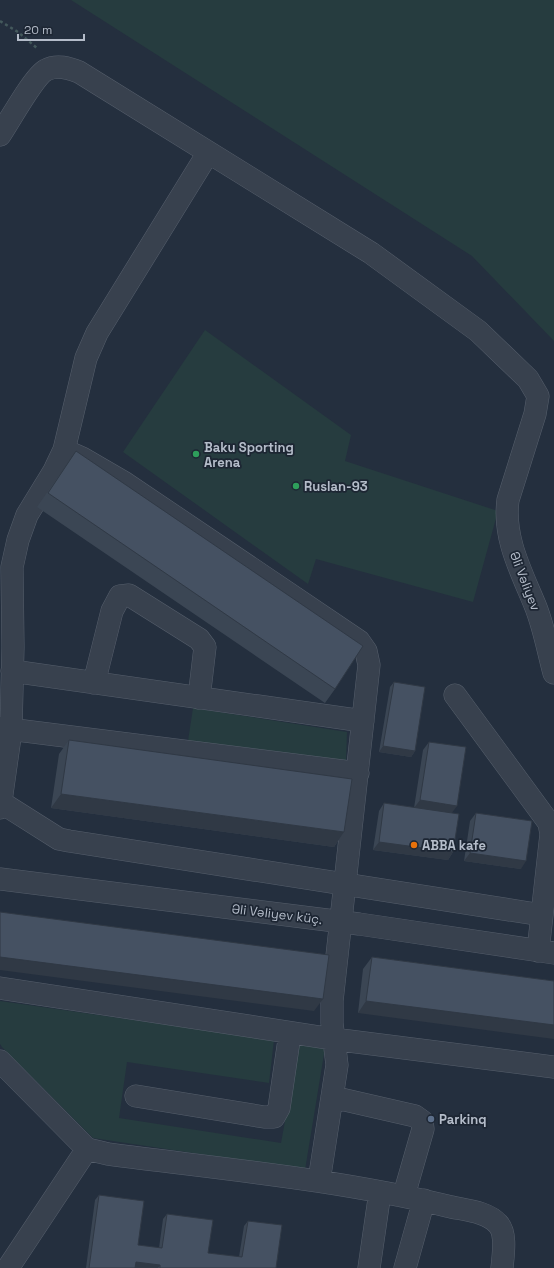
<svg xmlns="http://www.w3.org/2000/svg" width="554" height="1268" font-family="'Space Grotesk',sans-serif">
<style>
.green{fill:#263c3f}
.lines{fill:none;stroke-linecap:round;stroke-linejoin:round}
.minor-casing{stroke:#565f6c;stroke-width:23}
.path{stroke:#44595c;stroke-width:2.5;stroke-dasharray:3 3;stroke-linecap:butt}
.minor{stroke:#38414e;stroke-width:22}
.wall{fill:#3b4654}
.shaded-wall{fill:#303945}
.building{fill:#455162;stroke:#303945}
.leisure-dot{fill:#2e9e5b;stroke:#1d2633;stroke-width:1.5}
.food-dot{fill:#e8710a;stroke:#1d2633;stroke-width:1.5}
.service-dot{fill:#5c6f8a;stroke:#1d2633;stroke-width:1.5}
.labels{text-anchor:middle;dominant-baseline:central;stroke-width:3.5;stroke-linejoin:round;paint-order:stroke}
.poi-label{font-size:13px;font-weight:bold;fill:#b4bcc9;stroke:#1d2633;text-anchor:start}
.street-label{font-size:13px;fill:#b4bcc9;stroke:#1d2633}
</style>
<rect width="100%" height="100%" fill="#242f3e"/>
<!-- green -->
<path class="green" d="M71,0H554V341L472,256Z
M205,330L351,435L345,461L498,511L473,602L316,559L308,584L123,452Z
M193,708L347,732L346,761L188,741Z
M0,1001L274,1040L269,1083L127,1062L119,1118L281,1143L299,1045L325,1048L305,1170L93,1138L2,1047L0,1044Z"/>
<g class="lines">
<!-- minor casing -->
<g class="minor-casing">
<path id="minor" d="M0,135C9,122 34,76 46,70C57,64 69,68 79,72L371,253L478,331L528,379L538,396L535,414L508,500C503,538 521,571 535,605C544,627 548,651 554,673
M64,450L82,458L125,483L359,641L366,651L369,665L332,1001V1023L337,1065L319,1181
M12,671L363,721
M94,683L112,611L120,596L129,595L199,639L205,647L199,698
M455,695L549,823L551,834L538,951
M0,728L358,773
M2,803L59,839L69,841L542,915
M0,808L11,730L13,647L12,567L18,540L27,515L54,471L64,450L86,358L97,333L208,153
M0,879L359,924L554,953
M0,988L333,1039L554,1067
M0,1061L87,1149L108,1154C221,1169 336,1179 447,1206C463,1210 487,1211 498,1224C507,1233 503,1256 502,1268
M136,1096L264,1117H274L279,1108L290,1033
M332,1097L415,1116L422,1121L423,1129L404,1195
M8,1268L87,1149
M369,1268L380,1192
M405,1268L424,1200"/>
</g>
<!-- path -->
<path class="path" d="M0,21L18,32L38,49"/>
<!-- minor -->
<use href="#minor" class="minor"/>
</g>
<!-- wall -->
<path class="wall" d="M76,451L335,689L325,703L37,507Z
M394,682L415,751L411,757L379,752L390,687Z
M69,740L344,832L334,847L51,808L59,754Z
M429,742L452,813L453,852L448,860L373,850L379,811L384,803L414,808L423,750Z
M476,813L521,869L464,861L470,821Z
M372,957L554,981L358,1013L363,969Z
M99,1195L138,1245L159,1248L163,1219L167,1214L208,1253L239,1257L244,1226L248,1221L276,1268H86L95,1200Z"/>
<!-- shaded-wall -->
<path class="shaded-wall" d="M383,746L415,751L411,757L379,752Z
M61,794L344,832L334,847L51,808Z
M420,800L457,806L451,814L414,808Z
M379,842L453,852L448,860L373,850Z
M470,853L526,861L521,869L464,861Z
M0,957L323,999L314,1011L0,970Z
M366,1001L554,1025V1039L358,1013Z
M136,1262L160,1265L158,1268H135Z"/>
<!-- building -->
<path class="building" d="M76,451L363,646L335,689L48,493Z
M394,682L425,687L415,751L383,746Z
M69,740L352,779L344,832L61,794Z
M429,742L466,747L457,806L420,800Z
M384,803L459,814L453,852L379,842Z
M476,813L532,821L526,861L470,853Z
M0,912L329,955L323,999L0,957Z
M372,957L554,981V1025L366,1001Z
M99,1195L144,1201L138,1245L162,1248L167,1214L213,1220L208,1253L242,1257L248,1221L282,1225L276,1268H160V1265L136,1262L135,1268H89Z"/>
<!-- markers -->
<g class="leisure-dot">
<circle cx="196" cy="454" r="4"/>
<circle cx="296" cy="486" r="4"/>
</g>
<circle class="food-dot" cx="414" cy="845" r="4"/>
<circle class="service-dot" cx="431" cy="1119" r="4"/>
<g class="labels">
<!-- poi labels -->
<g class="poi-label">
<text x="204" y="447">Baku Sporting<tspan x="204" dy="15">Arena</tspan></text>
<text x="304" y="486">Ruslan-93</text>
<text x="422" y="845">ABBA kafe</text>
<text x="439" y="1119">Parkinq</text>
</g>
<!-- street labels -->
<g class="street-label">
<text transform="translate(525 581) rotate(69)">Əli Vəliyev</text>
<text transform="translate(277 914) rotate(7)">Əli Vəliyev küç.</text>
</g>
</g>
<!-- scale -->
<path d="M18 34v6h66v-6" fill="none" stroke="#b4bcc9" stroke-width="2"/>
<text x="24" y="34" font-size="12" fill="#b4bcc9" stroke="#1d2633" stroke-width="3" paint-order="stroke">20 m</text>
</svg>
